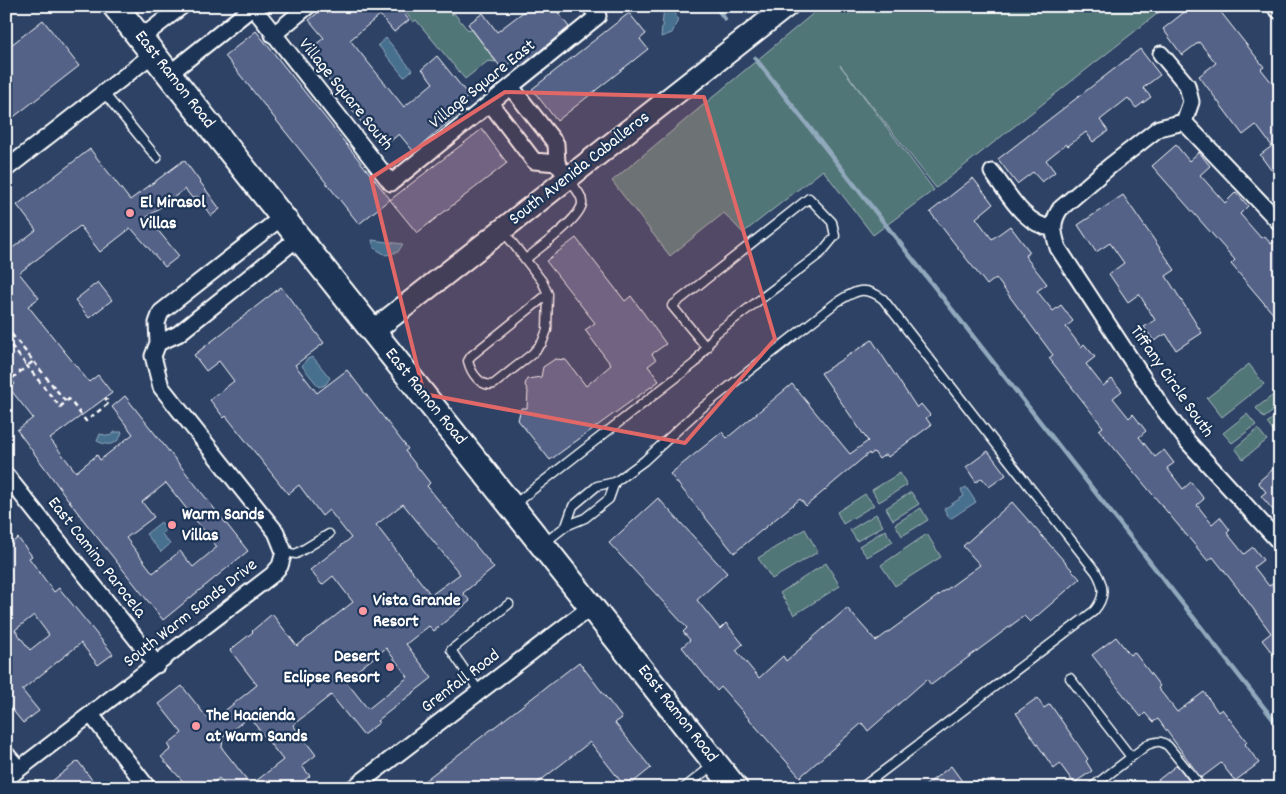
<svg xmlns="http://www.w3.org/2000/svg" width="1286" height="794" font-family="Dekko,sans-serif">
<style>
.green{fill:#517678;stroke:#a8babc}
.water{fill:#47708f;stroke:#91a9bc}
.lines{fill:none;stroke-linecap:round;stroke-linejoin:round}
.stream{stroke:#91a9bc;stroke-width:4.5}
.building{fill:#556288;stroke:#fff;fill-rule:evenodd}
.lane-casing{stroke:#fff;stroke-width:11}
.street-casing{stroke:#fff;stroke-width:19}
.secondary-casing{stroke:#fff;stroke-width:25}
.primary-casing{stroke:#fff;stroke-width:28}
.path{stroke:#fff;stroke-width:2.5;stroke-dasharray:5 4;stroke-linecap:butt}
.lane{stroke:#1d3557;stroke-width:8}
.street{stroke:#1d3557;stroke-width:15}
.secondary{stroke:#1d3557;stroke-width:21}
.primary{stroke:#1d3557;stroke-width:24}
.marked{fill:#e26868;fill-opacity:0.2;stroke:#e26868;stroke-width:4;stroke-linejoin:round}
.poi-dot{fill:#ff9aa2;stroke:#1d3557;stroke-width:2}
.labels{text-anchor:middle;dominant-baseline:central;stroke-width:4.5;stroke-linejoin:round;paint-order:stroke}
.street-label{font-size:18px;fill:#fff;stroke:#1d3557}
.poi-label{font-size:18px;font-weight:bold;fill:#fff;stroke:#1d3557;text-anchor:start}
</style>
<rect width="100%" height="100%" fill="#2d4265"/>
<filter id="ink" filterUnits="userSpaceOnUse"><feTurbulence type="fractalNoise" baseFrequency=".02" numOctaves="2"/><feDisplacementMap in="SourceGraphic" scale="10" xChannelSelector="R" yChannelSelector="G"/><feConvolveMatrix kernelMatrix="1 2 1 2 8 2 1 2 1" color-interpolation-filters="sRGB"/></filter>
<g filter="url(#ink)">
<!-- green -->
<path class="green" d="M401,6H445L452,15L453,12L467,29L472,30L496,62L488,61L465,79L416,20L413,22Z
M822,6H1167L936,188L840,65L934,190L873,235L823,170L743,233L724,213L670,256L612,181Z
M1249,364L1264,384L1222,417L1207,398Z
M1280,390V406L1264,418L1256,408Z
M1280,412V430L1275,434L1267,423Z
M1247,414L1256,425L1232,443L1223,433Z
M1258,429L1267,440L1243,459L1235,448Z
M900,473L907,485L879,502L872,490Z
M911,492L919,504L893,520L886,508Z
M865,494L874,505L843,524L837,512Z
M921,508L928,520L902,536L895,524Z
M876,514L883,526L857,541L850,530Z
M805,529L818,552L772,579L758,558Z
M885,530L893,542L867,557L859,546Z
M927,534L941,557L895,586L881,565Z
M826,563L840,586L794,615L780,593Z"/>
<!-- water -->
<path class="water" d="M664,6L673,9L678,20L672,33L661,37Z
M386,38L412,70L404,77L378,45Z
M372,240L403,244L398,252L386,255L374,248Z
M313,357L330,378L325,385L319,387L302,366L307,359Z
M115,432H122C119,445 108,447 97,441L100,434L110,436Z
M966,487L976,502L950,519L944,509L964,496L961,490Z
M161,522L166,529L162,534L170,544L161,552L146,534Z"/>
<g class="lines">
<!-- stream -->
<path class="stream" d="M715,6L725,19
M755,58L1280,728"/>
</g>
<!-- building -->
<path class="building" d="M326,6H398L409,20L394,32L380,15L350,40L404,107L433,83L422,69L437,56L469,96L456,106L461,111L414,152L399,134L382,148L306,52L324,38L309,20Z
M531,6H553L569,27L520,67L515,59L502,69L468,24L483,13L497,32Z
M1192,6H1216L1264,67L1261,69L1280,93V163L1271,170L1260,155L1272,146L1256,125L1243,135L1199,76L1216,63L1199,42L1182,55L1163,29Z
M629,13L646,34L640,39L648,49L557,121L532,89Z
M43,20L79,66L6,123V49Z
M256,31L390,199L359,224L225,56Z
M1140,49L1160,75L1143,88L1151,97L1136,108L1128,98L1100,120L1108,131L1093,142L1086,132L1068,146L1066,144L1046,160L1055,172L1042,182L1033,172L1017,184L998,159Z
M482,129L507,163L417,233L390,200Z
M1176,145L1189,161L1199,152L1210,166L1200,175L1225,203L1236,192L1248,206L1240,214L1261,238L1264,236L1271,244L1280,237V322L1231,264L1235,260L1152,166Z
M90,149L130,200L184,160L220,209L211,216L197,196L193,199L185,189L147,217L179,256L165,267L131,228L100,252L80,226L19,273L39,298L28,306L89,382L98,375L112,393L50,439L76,472L97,455L100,460L133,434L112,407L125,396L248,551L163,620L81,517L17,430L33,418L10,389L15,384L6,373V253L36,230L17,205ZM166,483L217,547L193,567L180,551L153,573L126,538L154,517L142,502Z
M973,178L993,204L976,218L992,239L1010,226L1030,252L1025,256L1047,284L1037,291L1053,311L1061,305L1073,321L1066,327L1081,347L1084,344L1095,357L1086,364L1103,386L1112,379L1122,391L1113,398L1129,418L1133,414L1146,431L1139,437L1155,457L1164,450L1174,463L1167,468L1183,489L1191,482L1204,499L1197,505L1212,524L1220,517L1230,530L1227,533L1244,554L1253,547L1263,560L1254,567L1269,586L1280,578V663L1262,640L1271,633L1243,595L1213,557L1208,561L1099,430L1103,427L1049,358L1053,355L996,278L987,285L930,212Z
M1123,195L1175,270L1166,276L1202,333L1176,350L1166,334L1154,341L1144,327L1155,320L1139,294L1128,302L1109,274L1124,263L1110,243L1096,252L1078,225Z
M576,238L625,301L631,296L666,344L652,354L656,360L648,366L659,381L550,460L518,420L521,408H527L528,391L525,385L527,379L541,377L543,367L555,359L566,360L586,386L611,365L585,330L595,323L546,261Z
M98,282L112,300L89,318L75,300Z
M281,287L324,343L295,365L317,393L347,370L408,449L405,451L430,483L427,486L494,568L463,593L470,601L434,631L429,626L406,644L432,678L377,721L379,723L363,735L331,695L293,725L316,755L302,766L310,776L294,788H227L219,778L207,788H189L161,757L171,749L168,744L182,733L159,704L182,686L208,719L212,721L257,685L230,650L253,632L252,631L272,614L297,646L353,602L333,576L322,585L310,570L351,538L329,510L322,516L299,485L288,494L226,416L224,418L210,400L234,381L219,361L206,371L194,355ZM403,504L460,574L431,595L376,525ZM386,648L408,677L368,709L345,680ZM249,717L283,760L251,785L222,748L223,737Z
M872,340L917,408L921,404L930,415L926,418L931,425L888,457L886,454L879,459L874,452L870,455L869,453L806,506L800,499L734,553L670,474L722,432L727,438L792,384L850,454L868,441L821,373Z
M988,451L1006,475L989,487L982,478L976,482L966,467Z
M1280,463V504L1273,510L1261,496L1266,492L1258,482Z
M658,498L727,573L697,600L720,629L726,623L743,644L736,650L759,678L783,656L786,661L847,608L876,641L980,565L963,546L1012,502L1080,579L1030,622L1024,616L931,685L927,679L868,731L862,723L800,777L721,687L717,691L682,647L690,640L683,632L687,628L609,543Z
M18,538L32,556L29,558L54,592L59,588L113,654L98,665L81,643L22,690L39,711L23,723L6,702V547ZM34,615L49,635L30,650L15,630Z
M1116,637L1130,655L1134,652L1160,686L1158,688L1177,712L1204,692L1218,712L1222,709L1247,742L1245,744L1259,763L1235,781L1221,763L1201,778L1158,719L1153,722L1145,713L1141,717L1092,655Z
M579,662L622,718L615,723L651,768L626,788L590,742L531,788H415Z
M1037,698L1044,708L1050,704L1088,759L1086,761L1092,771L1074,783L1060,764L1054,769L1016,713Z
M78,761L98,788H43Z
M1177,765L1192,785L1189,788H1148Z
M951,766L967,788H922Z"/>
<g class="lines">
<!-- lane casing -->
<g class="lane-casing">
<path id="lane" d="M104,93L157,158
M504,232L542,281L548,294L547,330L542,343L532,354L494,384C481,388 471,373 468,361L471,356L548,294
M526,259C539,248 579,220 582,204C583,195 574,187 569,180
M513,505L695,363L716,333L821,253L835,236L832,222L809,198L672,306L707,348
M566,526L573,506L597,486L615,482L644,461L698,411L837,302C855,291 864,285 883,299L1096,572C1105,587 1105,598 1094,611L861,788
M543,544L566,526L585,518L609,499L615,482
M284,552L296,554L329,534
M1070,678L1131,757
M479,691L451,650L509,604
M684,788L712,766
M1091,788L1147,745C1155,742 1160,739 1168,746L1202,788"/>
</g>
<!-- street casing -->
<g class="street-casing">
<path id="street" d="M252,6L391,183L598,16L590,6
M273,35L308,6
M141,38L182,6
M1161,54L1187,85L1191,102L1184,122
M169,74L253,7
M511,87L556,144L557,163L568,179
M490,103L534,161L557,163
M1184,122L1159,128L1110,166L1060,209C1051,223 1053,232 1058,248L1164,410L1188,442L1280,543
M1184,122L1280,223
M6,169L153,54
M992,172C1008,193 1024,225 1052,228
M158,343L178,334L298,238
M6,475L157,665
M92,716L148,788
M6,754L19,769
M6,779L272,575L280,566L284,552L276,532L161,387L153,356L158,343L157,323L161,312L282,217
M353,788L592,606"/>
</g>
<!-- secondary casing -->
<g class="secondary-casing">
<path id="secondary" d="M1278,6L1280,8
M372,332L787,6"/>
</g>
<!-- primary casing -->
<g class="primary-casing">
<path id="primary" d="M115,6L735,788"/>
</g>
<!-- path -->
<path class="path" d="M6,327L66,402
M6,339L27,366L34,361
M6,377L9,381L27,366L60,407L69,399L86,421L109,403L105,398"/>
<!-- lane -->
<use href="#lane" class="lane"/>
<!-- street -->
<use href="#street" class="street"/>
<!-- secondary -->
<use href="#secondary" class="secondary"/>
<!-- primary -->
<use href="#primary" class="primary"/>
</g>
</g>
<!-- marked area -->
<path class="marked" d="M505,92L704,97L775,339L685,443L424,394L371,178Z"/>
<!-- markers -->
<g class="poi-dot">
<circle cx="130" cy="213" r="5"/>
<circle cx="172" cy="525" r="5"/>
<circle cx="363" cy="611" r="5"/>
<circle cx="390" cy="667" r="5"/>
<circle cx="196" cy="726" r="5"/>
</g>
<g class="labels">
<!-- street labels -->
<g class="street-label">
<text transform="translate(174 80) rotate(52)">East Ramon Road</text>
<text transform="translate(483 85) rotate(-39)">Village Square East</text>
<text transform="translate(345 95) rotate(51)">Village Square South</text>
<text transform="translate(580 169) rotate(-38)">South Avenida Caballeros</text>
<text transform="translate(1171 382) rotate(55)">Tiffany Circle South</text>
<text transform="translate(425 397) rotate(51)">East Ramon Road</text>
<text transform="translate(96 558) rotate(52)">East Camino Parocela</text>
<text transform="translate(191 614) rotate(-38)">South Warm Sands Drive</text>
<text transform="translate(461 682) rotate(-37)">Grenfall Road</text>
<text transform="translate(677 714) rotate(52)">East Ramon Road</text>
</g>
<!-- poi labels -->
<g class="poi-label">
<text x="140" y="203">El Mirasol<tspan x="140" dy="21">Villas</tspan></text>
<text x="182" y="515">Warm Sands<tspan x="182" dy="21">Villas</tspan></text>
<text x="373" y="601">Vista Grande<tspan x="373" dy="21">Resort</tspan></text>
<text x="380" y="657" text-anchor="end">Desert<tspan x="380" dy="21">Eclipse Resort</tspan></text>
<text x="206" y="716">The Hacienda<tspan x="206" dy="21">at Warm Sands</tspan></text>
</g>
</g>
<!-- margin -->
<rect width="1286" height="794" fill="none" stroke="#1d3557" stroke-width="25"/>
<rect x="12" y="12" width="1261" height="769" fill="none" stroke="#fff" stroke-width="2" filter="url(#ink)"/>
</svg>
